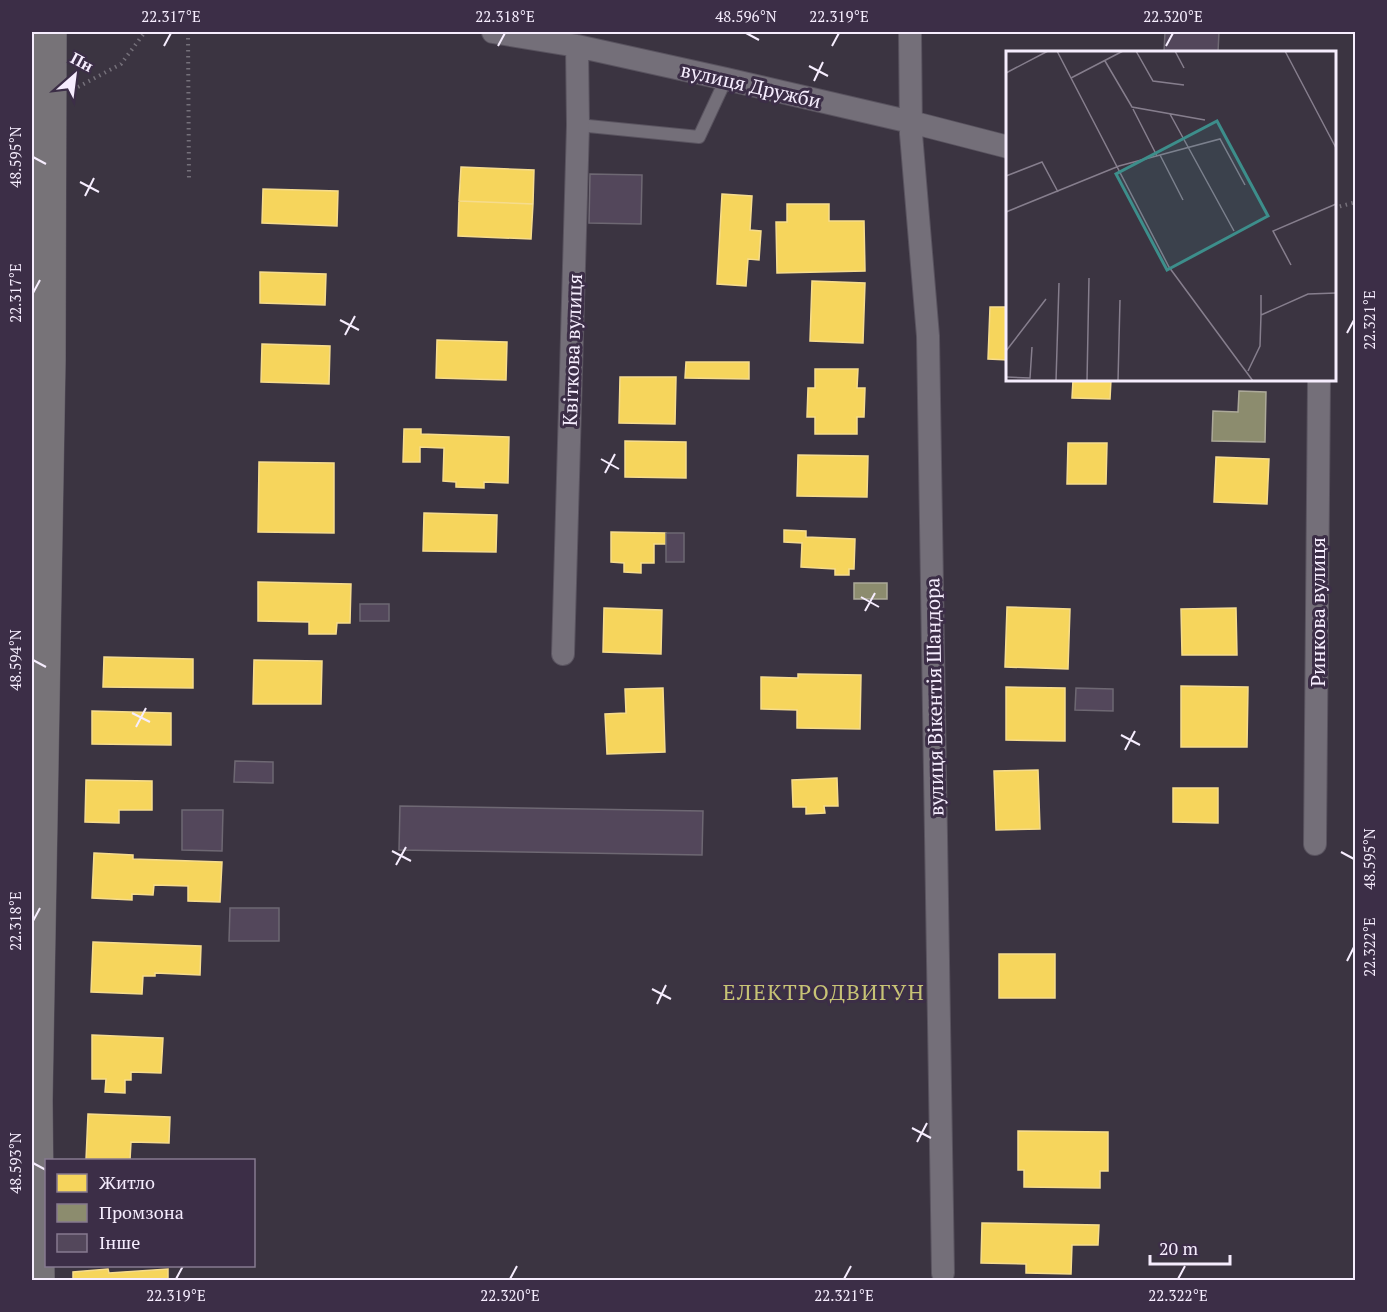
<svg xmlns="http://www.w3.org/2000/svg" width="1387" height="1312" font-family="'PT Serif',serif">
<style>
.homes{fill:#f6d55c;stroke:#f6dc8d;stroke-width:1.5}
.industry{fill:#8c8c6e;stroke:#aca999;stroke-width:1.5}
.building{fill:#53475b;stroke:#6e6873;stroke-width:1.5}
.lines{fill:none;stroke-linecap:round;stroke-linejoin:round}
.service-casing{stroke:#59535f;stroke-width:14}
.minor-casing{stroke:#59535f;stroke-width:24}
.secondary-casing{stroke:#59535f;stroke-width:34}
.path{stroke:#75707a;stroke-width:4;stroke-dasharray:1.5 4.5;stroke-linecap:butt}
.service{stroke:#746f79;stroke-width:12}
.minor{stroke:#746f79;stroke-width:22}
.secondary{stroke:#777378;stroke-width:33}
.ticks{fill:none;stroke:#f6edfe;stroke-width:2}
.labels{text-anchor:middle;dominant-baseline:central;stroke-width:6;stroke-linejoin:round;paint-order:stroke}
.street-label{font-size:20px;fill:#f6edfe;stroke:#3c2e47}
.quarter-label{font-size:22px;letter-spacing:1.5px;fill:#c7c375;stroke:#3c2e47}
.inset-road{fill:none;stroke:#867e8d;stroke-width:1.5}
.view{fill:#3d8e8b;fill-opacity:0.15;stroke:#3d8e8b;stroke-width:3}
.inset-edge{fill:none;stroke:#f6edfe;stroke-width:3}
.neatline{fill:none;stroke:#f6edfe;stroke-width:2}
.ticks-label{font-size:15px;text-anchor:middle;fill:#f6edfe}
</style>
<rect width="100%" height="100%" fill="#3b3441"/>
<!-- homes -->
<path class="homes" d="M461,167L534,170L533,204L459,201Z
M263,189L338,191L337,226L262,223Z
M722,194L752,196L750,230L761,231L759,260L748,259L746,286L717,284Z
M459,201L533,204L531,239L458,236Z
M787,204H829V221H864L865,271L777,273L776,222H787Z
M260,272L326,274L325,305L260,303Z
M812,281L865,283L863,343L810,341Z
M990,307H1008V360L988,359Z
M437,340L507,342L506,380L436,378Z
M262,344L330,346L329,384L261,382Z
M686,362H749V379L685,378Z
M815,369H858L857,388H865L864,417H857V434H815V417H807L808,388H815Z
M620,377H676L675,424L619,423Z
M1073,380H1111L1110,399L1072,398Z
M404,429H421V434L509,437L508,483L484,482V488L456,487V482L443,481L444,448L420,447V462H403Z
M625,441L686,442V478L625,477Z
M1068,443H1107L1106,484H1067Z
M798,455L868,456L867,497L797,496Z
M1216,457L1269,459L1267,504L1214,502Z
M259,462L334,463V533L258,532Z
M424,513L497,515L496,552L423,551Z
M784,530L806,531V537L855,539L854,569H849V575H835V569L801,567L802,543L784,542Z
M611,532L666,533V544H654V563H641V573L624,572V563L611,562Z
M258,582L351,584L350,623H337L336,634H309V622L258,621Z
M1007,607L1070,609L1068,669L1005,667Z
M604,608L662,610L661,654L603,652Z
M1236,608L1237,655H1182L1181,609Z
M104,657L193,659V688L103,687Z
M254,660L322,661L321,704H253Z
M798,674L861,675L860,729L797,728V710L761,709V677L798,678Z
M1181,686L1248,687L1247,747H1181Z
M1006,687L1065,688V741L1006,740Z
M663,688L665,752L607,754L605,714L626,713L625,689Z
M92,711L171,713V745L92,744Z
M1038,770L1040,829L996,830L994,771Z
M837,778L838,806H824L825,813L806,814V807H793L792,780Z
M86,780L152,781V810H119V823L85,822Z
M1173,788H1218V823L1173,822Z
M94,853L133,855V859L222,862L220,902L188,901V886L154,885L153,895L132,894V900L92,898Z
M93,942L201,946L200,975L155,973V976H143L142,994L91,992Z
M999,954H1055V998H999Z
M92,1035L163,1038L161,1073L131,1072V1080H125V1093L105,1092L106,1079H92Z
M88,1114L170,1117L169,1143L131,1142L130,1160H86Z
M1018,1131L1108,1132V1171H1100V1188L1024,1187V1170H1018Z
M982,1223L1099,1225L1098,1245H1072L1071,1274L1026,1273V1264L981,1263Z
M108,1269L109,1273L168,1269V1280H73V1272Z"/>
<!-- industry -->
<path class="industry" d="M1239,391L1266,392L1265,442L1212,441L1213,411L1238,412Z
M854,583H887V599H854Z"/>
<!-- building -->
<path class="building" d="M1165,32H1219L1218,52H1164Z
M590,174L642,175L641,224L589,223Z
M666,533H684V562H666Z
M360,604H389V621H360Z
M1076,688L1113,689V711L1075,710Z
M235,761L273,762V783L234,782Z
M400,806L703,811L702,855L399,850Z
M182,810H223L222,851L182,850Z
M230,908H279V941H229Z"/>
<g class="lines">
<!-- service casing -->
<g class="service-casing">
<path id="service" d="M578,125L699,137L726,79"/>
</g>
<!-- minor casing -->
<g class="minor-casing">
<path id="minor" d="M493,32L577,46L726,79L911,122L1008,147
M910,32L911,134L928,336L943,1273
M563,654L578,125L577,46
M1315,844L1319,380"/>
</g>
<!-- secondary casing -->
<g class="secondary-casing">
<path id="secondary" d="M38,1280L36,1101L49,360L50,32"/>
</g>
<!-- path -->
<path class="path" d="M188,32L189,182
M78,87L121,64L145,32
M1334,208L1356,202"/>
<!-- service -->
<use href="#service" class="service"/>
<!-- minor -->
<use href="#minor" class="minor"/>
<!-- secondary -->
<use href="#secondary" class="secondary"/>
</g>
<!-- ticks -->
<path class="ticks" d="M746,33L759,40M164,46L171,33M498,46L505,33M832,46L839,33M1166,46L1173,33M809,66L828,76M814,81L823,62M33,157L46,164M80,182L99,192M85,196L94,178M33,293L40,280M340,320L359,330M1347,333L1354,320M345,335L355,316M601,459L619,469M605,473L615,454M861,597L879,607M865,611L875,593M33,660L46,667M132,713L150,722M136,727L146,708M1121,735L1140,745M1125,750L1135,731M392,851L411,861M1341,852L1354,859M396,865L406,847M33,921L40,908M1347,961L1354,947M652,989L671,999M657,1004L666,985M912,1128L931,1138M917,1142L927,1123M33,1163L46,1170M176,1279L183,1266M510,1279L517,1266M844,1279L851,1266M1178,1279L1185,1266"/>
<g class="labels">
<!-- street labels -->
<g class="street-label">
<text transform="translate(751 85) rotate(13)">вулиця Дружби</text>
<text transform="translate(572 350) rotate(-88)">Квіткова вулиця</text>
<text transform="translate(1317 612) rotate(-90)">Ринкова вулиця</text>
<text transform="translate(934 697) rotate(-91)">вулиця Вікентія Шандора</text>
</g>
<!-- quarter labels -->
<g class="quarter-label">
<text x="824" y="991">ЕЛЕКТРОДВИГУН</text>
</g>
</g>
<!-- overview -->
<g transform="translate(1006 51)">
<rect width="330" height="330" fill="#3b3441"/>
<path class="inset-road" d="M51,0L163,216L247,330M130,0L147,30L178,34M169,0L178,17M279,0L330,97M99,10L126,56L199,69M0,22L42,0M65,27L117,0M127,58L151,105M164,63L228,180M154,104L177,149M0,125L36,111L52,141M0,161L113,115L214,88L239,134M285,214L267,180L330,153M255,264V244M0,300L40,248M242,320L254,295L255,264L302,243L330,242M0,326L24,327L26,296M50,330L53,232M81,330L83,227M83,330H143M112,330L114,249"/>
<path class="view" d="M211,70L262,165L161,219L110,123Z"/>
<rect width="330" height="330" class="inset-edge"/>
</g>
<!-- border -->
<rect width="1387" height="1312" fill="none" stroke="#3c2e47" stroke-width="66"/>
<!-- legend -->
<rect x="45" y="1159" width="210" height="108" fill="#3c2e47" stroke="#867a90" stroke-width="1.5"/>
<rect x="57" y="1174" width="30" height="18" fill="#f6d55c" stroke="#867a90" stroke-width="1.5"/>
<text x="99" y="1189" font-size="18" fill="#f6edfe">Житло</text>
<rect x="57" y="1204" width="30" height="18" fill="#8c8c6e" stroke="#867a90" stroke-width="1.5"/>
<text x="99" y="1219" font-size="18" fill="#f6edfe">Промзона</text>
<rect x="57" y="1234" width="30" height="18" fill="#53475b" stroke="#867a90" stroke-width="1.5"/>
<text x="99" y="1249" font-size="18" fill="#f6edfe">Інше</text>
<!-- north arrow -->
<g transform="translate(75 75) rotate(28)" stroke="#3c2e47" stroke-width="4.5" paint-order="stroke">
<path d="M0-4.5L10 22L0 15L-10 22Z" fill="#f6edfe"/>
<text y="-9" font-size="16" font-weight="bold" text-anchor="middle" fill="#f6edfe">Пн</text>
</g>
<!-- scale -->
<path d="M1150 1255v9h80v-9" fill="none" stroke="#f6edfe" stroke-width="3"/>
<text x="1159" y="1255" font-size="18" fill="#f6edfe" stroke="#3c2e47" stroke-width="4.5" paint-order="stroke">20 m</text>
<rect x="33" y="33" width="1321" height="1246" class="neatline"/>
<g class="ticks-label">
<text x="171" y="22">22.317°E</text>
<text x="505" y="22">22.318°E</text>
<text x="746" y="22">48.596°N</text>
<text x="839" y="22">22.319°E</text>
<text x="1173" y="22">22.320°E</text>
<text transform="translate(16 157) rotate(-90)" y="5">48.595°N</text>
<text transform="translate(16 293) rotate(-90)" y="5">22.317°E</text>
<text transform="translate(1370 320) rotate(-90)" y="5">22.321°E</text>
<text transform="translate(16 660) rotate(-90)" y="5">48.594°N</text>
<text transform="translate(1370 859) rotate(-90)" y="5">48.595°N</text>
<text transform="translate(16 921) rotate(-90)" y="5">22.318°E</text>
<text transform="translate(1370 947) rotate(-90)" y="5">22.322°E</text>
<text transform="translate(16 1163) rotate(-90)" y="5">48.593°N</text>
<text x="176" y="1301">22.319°E</text>
<text x="510" y="1301">22.320°E</text>
<text x="844" y="1301">22.321°E</text>
<text x="1178" y="1301">22.322°E</text>
</g>
</svg>
